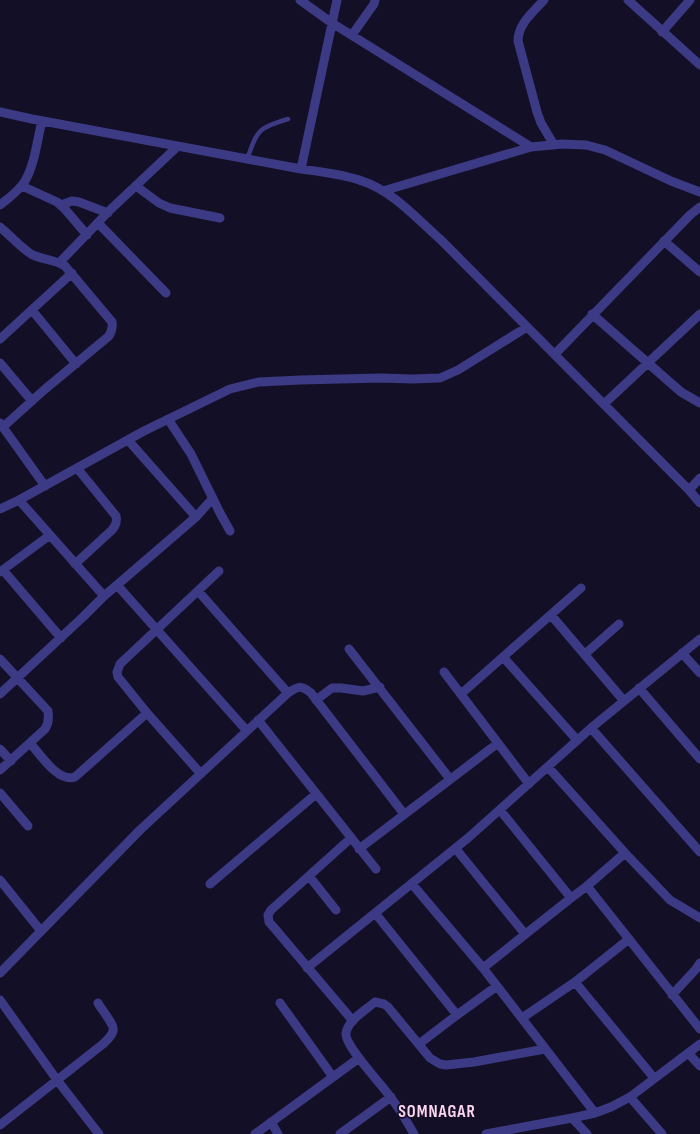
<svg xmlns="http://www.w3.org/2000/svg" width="700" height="1134" font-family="'Sofia Sans Condensed',sans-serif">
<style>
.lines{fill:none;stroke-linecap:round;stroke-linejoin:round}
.service{stroke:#3d3a85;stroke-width:4.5}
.minor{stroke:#3d3a85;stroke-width:9}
.labels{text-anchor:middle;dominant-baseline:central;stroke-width:3.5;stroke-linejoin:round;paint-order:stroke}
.district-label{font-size:17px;font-weight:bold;letter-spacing:1px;fill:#ffd6f0;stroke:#130f26}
</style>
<rect width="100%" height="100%" fill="#130f26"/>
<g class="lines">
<!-- service -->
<path class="service" d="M247,159C258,130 257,128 288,119"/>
<!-- minor -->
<path class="minor" d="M300,0L332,23L531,147
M544,0C533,12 518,24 518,41L537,112L541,123L554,145
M628,0L700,65
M662,32L690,0
M352,35L374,4L375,0
M0,112L32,119L301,169C322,172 343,174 362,181C393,191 417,219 441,240L689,490L700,503
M301,169L337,0
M22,186L57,202L64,208L87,235
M136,186L159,203L170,208L220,218
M383,191L531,147L562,144L586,145L605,150L671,181L700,192
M0,205C9,198 19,191 25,181C35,164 37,140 42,121
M61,205L72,201L79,202L108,213
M98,223L166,293
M0,227C10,235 20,247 31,254C42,260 55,259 65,266L112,322C113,328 112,331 109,336L44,390L3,427
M664,241L700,272
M60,262L110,210L178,146
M32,310L76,364
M592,314L681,392L700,403
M0,339L72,273
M555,354L690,215L700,207
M0,363L32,401
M604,404L700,314
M168,419L191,454L220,513L230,531
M0,423L45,486
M128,440L196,517
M689,490L700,478
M0,509L19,500L144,431L230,389L259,382L300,380L381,378L412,379L440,378L458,370L527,327
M75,564L112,530C116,525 117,522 116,516L77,468
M3,570L61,638
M0,572L50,535
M117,585L196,517L213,498
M198,591L288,693
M104,596L117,585L247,731
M551,615L624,701
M349,649L450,779
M682,653L700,673
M585,654L619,624
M503,657L577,740
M0,659L48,711C49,718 49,723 45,729L0,770
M444,672L529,784
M639,688L700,759
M0,694L83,617L104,596L19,500
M461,694L581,588
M316,700L332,688H341L363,691L380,687
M258,720L376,869
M591,728L700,852
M30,743C40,754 58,783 75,777L147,713
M0,749L11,761
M548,767L625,853
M201,774L147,713L118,677L117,672L120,664L219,571
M0,793L28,826
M351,838L271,910L268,915L269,922L276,930L353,1021
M359,849L498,743
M456,849L525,934
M309,876L336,910
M0,880L41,931
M210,884L316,794
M412,884L483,968L595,1113
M587,886L625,853L670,900L700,918
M571,898L587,886L700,1029
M375,913L457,1015L497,986
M307,968L468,838L591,728L700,639
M483,968L571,898L500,810
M0,973L140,830L288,693C298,686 301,685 311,693L404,814
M575,982L629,939
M672,995L696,969L700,963
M0,1000L57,1080L99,1134
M280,1003L333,1077
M522,1018L575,982L654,1078
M419,1044L457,1015
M688,1053L700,1066
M630,1097L662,1134
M572,1118L587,1134
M271,1122L278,1134
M0,1125L103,1044C107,1040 112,1036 113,1031C115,1025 101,1009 98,1003
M255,1134L359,1058
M340,1134L391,1097
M414,1134C407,1122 400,1109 391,1098C383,1085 344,1046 346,1033C348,1020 366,1010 375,1002L384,1004L388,1007L430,1058L440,1064L446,1065L474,1062L545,1049
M486,1134L572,1118L595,1113L611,1107L630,1097L700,1044"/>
</g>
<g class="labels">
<!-- district labels -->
<g class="district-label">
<text x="437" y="1112">SOMNAGAR</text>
</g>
</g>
</svg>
